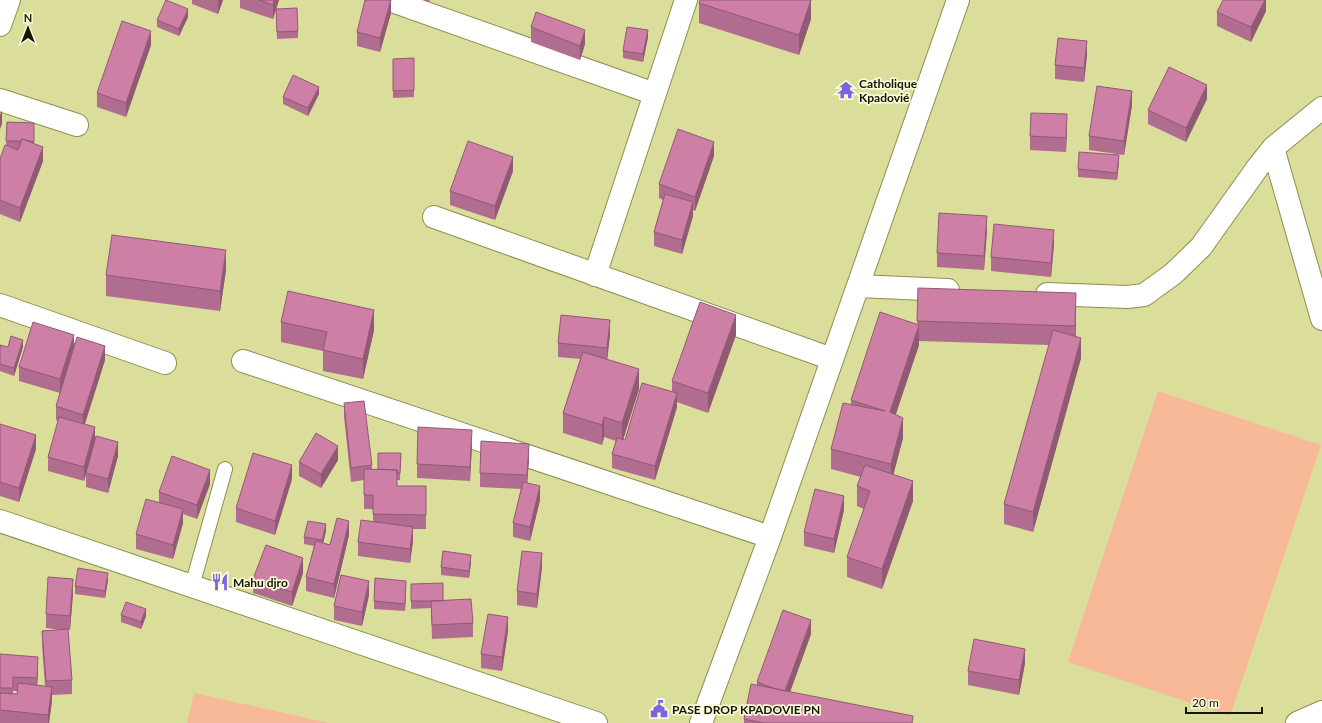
<svg xmlns="http://www.w3.org/2000/svg" width="1322" height="723" font-family="Lato,sans-serif">
<style>
.green{fill:#f7b998}
.lines{fill:none;stroke-linecap:round;stroke-linejoin:round}
.lane-casing{stroke:#8d8f4f;stroke-width:16}
.street-casing{stroke:#8d8f4f;stroke-width:24}
.lane{stroke:#fff;stroke-width:14}
.street{stroke:#fff;stroke-width:22}
.wall{fill:#b16d8f;fill-rule:evenodd}
.shaded-wall{fill:#905974}
.building{fill:#ce7fa6;stroke:#905974}
.labels{text-anchor:middle;dominant-baseline:central;stroke-width:3.5;stroke-linejoin:round;paint-order:stroke}
.poi-label{font-size:12px;font-weight:bold;fill:#151500;stroke:#fafbda;text-anchor:start}
</style>
<rect width="100%" height="100%" fill="#dbdd9a"/>
<!-- green -->
<path class="green" d="M1158,391L1321,445L1230,716L1068,662Z
M194,693L329,723H187Z"/>
<g class="lines">
<!-- lane casing -->
<g class="lane-casing">
<path id="lane" d="M192,586L225,469"/>
</g>
<!-- street casing -->
<g class="street-casing">
<path id="street" d="M389,0L655,94
M0,25L9,0
M0,100L77,125
M1273,148L1322,319
M434,217L832,359
M595,275L686,0
M858,286L948,290
M1047,294L1127,297L1144,295L1173,274L1201,247L1258,167L1273,148L1322,108
M0,305L165,363
M243,361L770,537
M0,521L596,723
M701,723L770,537L958,0
M1297,723L1322,712"/>
</g>
<!-- lane -->
<use href="#lane" class="lane"/>
<!-- street -->
<use href="#street" class="street"/>
</g>
<!-- wall -->
<path class="wall" d="M192,0H223L218,14L192,4Z
M240,0H279L276,9L298,31V38L277,39L276,9L273,19L240,8Z
M391,0V13L380,52L357,46V32Z
M423,0H430L429,2Z
M811,0V19L799,55L699,23V3Z
M1265,0H1266V11L1251,42L1217,26V12Z
M188,17L179,36L157,27V20Z
M531,27L585,44L580,60L531,42Z
M648,37L643,62L623,58V51Z
M151,45L126,117L97,107V93Z
M1087,55L1084,82L1055,79V65Z
M414,58V97L393,98V59Z
M319,94L308,116L283,104V97Z
M1207,99L1186,142L1148,124V110Z
M1132,105L1124,155L1089,150V136Z
M7,122L34,123V143L43,161L20,222L0,214V159L6,145Z
M1067,128L1066,152L1030,150V136Z
M714,156L695,211L693,210V216L682,254L654,246V232L663,200L659,198V184Z
M1119,162L1117,180L1078,177V169Z
M513,171L495,220L450,205V191Z
M987,230L984,270L937,267V253Z
M1054,244L1051,277L991,271V257Z
M226,270L220,311L106,296V275Z
M918,288L1076,313V336L1081,358L1033,532L1004,524V504L1049,345L919,341V345L895,415L903,438L893,474L913,501L882,589L847,577V557L864,509L857,506V486L861,477L831,469V449L851,404V400L917,324Z
M281,322L374,330L363,379L323,371V351L281,342Z
M610,334L607,360L639,389L623,440H625L672,392V381L736,335L708,413L677,402V407L655,480L612,468V454L616,441L604,437L602,445L563,433V413L580,359L558,357V343Z
M0,345L8,347H23L14,376L0,371Z
M74,348L105,360L85,424L95,441L118,456L108,493L86,487V473L91,457L84,481L48,471V457L58,421L56,420V406L60,393L19,381V367Z
M344,403L372,465V469H378L401,453L400,480H397V486H426V529H413V541L410,563L358,556V542L373,521V509H364V480L351,482L344,417Z
M0,424L36,449L19,502L0,496Z
M472,444L470,481L417,478V464Z
M529,458L527,483L540,500L530,541L513,537V523L521,489L480,487V473Z
M338,460L321,488L299,476V462Z
M292,479L275,535L236,522V508Z
M210,484L197,519L183,514V523L173,559L136,549V534L159,503V492Z
M844,510L834,553L804,546V532Z
M326,531L323,543L330,545L349,535L334,598L306,591V577L314,546L304,544V537Z
M471,562L469,578L441,575V567Z
M542,567L537,608L517,605V591Z
M303,573L292,606L253,593V579Z
M108,580L105,598L75,594V586Z
M411,584L443,601L473,623V637L432,639L431,608L411,609Z
M406,588L405,611L374,609V601Z
M73,593L70,630H68L72,680V694L52,695V701L49,723H0V654L38,671L37,686H45L42,645V631L62,630L46,628V614ZM13,691H17V694H13Z
M369,595L362,626L334,620V606Z
M121,615L146,616L141,629L121,622Z
M508,631L502,671L481,668V654Z
M811,634L790,692L913,723H744V719L757,685V682Z
M1025,663L1019,695L968,685V671Z"/>
<!-- shaded-wall -->
<path class="shaded-wall" d="M218,0H223L218,14Z
M274,0H279L273,19V5Z
M391,0V13L380,52V38Z
M811,0V19L799,55V35Z
M1265,0H1266V11L1251,42V27Z
M188,9V17L179,36V29Z
M585,30V44L580,60V46Z
M648,30V37L643,62V54Z
M151,31V45L126,117V103Z
M1087,41V55L1084,82V68Z
M1207,85V99L1186,142V128Z
M319,87V94L308,116V108Z
M1132,91V105L1124,155V141Z
M2,110V124L0,129V115Z
M1067,114V128L1066,152V138Z
M714,142V156L695,211V197Z
M43,147V161L20,222V208Z
M1119,155V162L1117,180V173Z
M513,157V171L495,220V206Z
M693,202V216L682,254V240Z
M987,216V230L984,270V256Z
M1054,230V244L1051,277V263Z
M226,250V270L220,311V291Z
M1076,293V313L1075,346V326Z
M374,310V330L363,379V359Z
M736,315V335L708,413V393Z
M610,320V334L607,362V348Z
M919,325V345L890,432V412Z
M74,335V349L60,393V379Z
M1081,338V358L1033,532V512Z
M23,340V347L14,376V368Z
M105,346V360L83,429V415Z
M639,369V389L622,443V423Z
M677,393V407L655,480V466Z
M604,417V437L602,445V425Z
M903,418V438L891,484V464Z
M95,427V441L84,481V467Z
M472,430V444L470,481V467Z
M36,435V449L19,502V488Z
M118,442V456L108,493V479Z
M529,444V458L527,489V475Z
M338,446V460L321,488V474Z
M292,465V479L275,535V521Z
M210,470V484L197,519V505Z
M913,481V501L882,589V569Z
M540,486V500L530,541V527Z
M844,496V510L834,553V539Z
M183,509V523L173,559V545Z
M349,521V535L334,598V584Z
M326,524V531L322,548V540Z
M413,527V541L410,563V549Z
M542,553V567L537,608V594Z
M471,555V562L469,578V571Z
M303,558V573L292,606V592Z
M108,573V580L105,598V591Z
M73,579V593L70,630V616Z
M369,581V595L362,626V612Z
M406,581V588L405,611V604Z
M146,609V616L141,629V622Z
M508,617V631L502,671V657Z
M811,620V634L785,706V692Z
M1025,649V663L1019,695V680Z
M38,657V671L37,692V678Z
M52,687V701L49,723H48V715Z"/>
<!-- building -->
<path class="building" d="M166,0L188,9L179,29L157,20Z
M259,0H274L273,5Z
M365,0H391L380,38L357,32Z
M700,0H811L799,35L699,3Z
M1223,0H1265L1251,27L1217,12Z
M297,8L298,31L277,32L276,9Z
M536,12L585,30L580,46L531,27Z
M122,21L151,31L126,103L97,93Z
M627,27L648,30L643,54L623,51Z
M1058,38L1087,41L1084,68L1055,65Z
M414,58V90L393,91V59Z
M1169,67L1207,85L1186,128L1148,110Z
M293,75L319,87L308,108L283,97Z
M1097,86L1132,91L1124,141L1089,136Z
M1031,113L1067,114L1066,138L1030,136Z
M7,122L34,123V142L29,141L22,139L21,141H6Z
M678,129L714,142L695,197L659,184Z
M22,139L43,147L20,208L0,200V159L5,145L18,150Z
M468,141L513,157L495,206L450,191Z
M1079,152L1119,155L1117,173L1078,169Z
M665,194L693,202L682,240L654,232Z
M939,213L987,216L984,256L937,253Z
M994,224L1054,230L1051,263L991,257Z
M112,235L226,250L220,291L106,275Z
M918,288L1076,293L1075,326L917,321Z
M288,291L374,310L363,359L323,350L327,332L281,322Z
M700,302L736,315L708,393L672,381Z
M880,312L919,325L890,412L903,418L891,464L831,449L843,403L885,411L851,400Z
M561,315L610,320L607,348L558,343Z
M33,322L74,335L60,379L19,367Z
M1053,330L1081,338L1033,512L1004,504Z
M11,336L23,340L14,368L0,364V345L8,347Z
M77,337L105,346L83,415L56,406Z
M583,352L639,369L622,423L604,417L602,425L563,413Z
M642,383L677,393L655,466L612,454L617,438L625,440Z
M364,401L372,465L351,468L344,403Z
M59,417L95,427L84,467L48,457Z
M0,424L36,435L19,488L0,482Z
M418,427L472,430L470,467L417,464Z
M316,433L338,446L321,474L299,462Z
M96,436L118,442L108,479L86,473Z
M481,441L529,444L527,475L480,473Z
M253,453L292,465L275,521L236,508Z
M378,453H401L400,473H397V470L378,469Z
M172,456L210,470L197,505L159,492Z
M865,465L913,481L882,569L847,557L870,491L857,486Z
M364,469L397,470V486H426V515L373,514V495H364Z
M523,482L540,486L530,527L513,523Z
M815,489L844,496L834,539L804,532Z
M146,499L183,509L173,545L136,534Z
M337,518L349,521L334,584L306,577L316,541L330,545Z
M361,520L413,527L410,549L358,542Z
M308,521L326,524L322,540L304,537Z
M266,545L303,558L292,592L253,579Z
M443,551L471,555L469,571L441,567Z
M522,551L542,553L537,594L517,591Z
M78,568L108,573L105,591L75,586Z
M341,575L369,581L362,612L334,606Z
M48,577L73,579L70,616L46,614Z
M375,578L406,581L405,604L374,601Z
M443,583V601H411V584Z
M471,599L473,623L432,625L431,601Z
M126,602L146,609L141,622L121,615Z
M783,610L811,620L785,691L776,689L757,682Z
M488,614L508,617L502,657L481,654Z
M68,629L72,680L46,681L42,631Z
M974,639L1025,649L1019,680L968,671Z
M0,654L38,657L37,678L13,677V688H0Z
M18,683L52,687L48,715L0,710V693L17,694Z
M751,684L913,716L912,723H764L744,719Z"/>
<!-- icons -->
<defs>
<g id="temple-bare" transform="scale(1.38)"><path d="M0-6L5-2H3V0L6.5 2.5H4V6H1.5V3h-3V6H-4V2.5H-6.5L-3 0V-2H-5Z" fill="#7d63de" stroke="#fafbda" stroke-width="2.5" paint-order="stroke"/></g>
<g id="restaurant-bare" transform="scale(1.38)"><path d="M-5-6h1v4h1v-4h1v4h1v-4h1v5L-1.5 .5V6h-2V.5L-5-1ZM5-6V6H3V1.5H1.5Q1.5-4 5-6Z" fill="#7d63de" stroke="#fafbda" stroke-width="2.5" paint-order="stroke"/></g>
<g id="civic-bare" transform="scale(1.38)"><path d="M-.6-6.5H3V-4.5H.6V-3L4-1V1h2V6H-6V1h2V-1L-.6-3ZM-1.2 2.5V6h2.4V2.5Z" fill="#7d63de" stroke="#fafbda" stroke-width="2.5" paint-order="stroke"/></g>
</defs>
<g fill-rule="evenodd">
<use href="#temple-bare" x="846" y="90"/>
<use href="#restaurant-bare" x="220" y="582"/>
<use href="#civic-bare" x="659" y="709"/>
</g>
<g class="labels">
<!-- poi labels -->
<g class="poi-label">
<text x="859" y="83">Catholique<tspan x="859" dy="14">Kpadovié</tspan></text>
<text x="233" y="582">Mahu djro</text>
<text x="672" y="709">PASE DROP KPADOVIE PN</text>
</g>
</g>
<!-- north arrow -->
<g transform="translate(28 28)" stroke="#fafbda" stroke-width="3" paint-order="stroke">
<path d="M0-3L7 15L0 10L-7 15Z" fill="#151500"/>
<text y="-6" font-size="11" font-weight="bold" text-anchor="middle" fill="#151500">N</text>
</g>
<!-- scale -->
<path d="M1186 707v6h76v-6" fill="none" stroke="#151500" stroke-width="2"/>
<text x="1192" y="707" font-size="12" fill="#151500" stroke="#fafbda" stroke-width="3" paint-order="stroke">20 m</text>
</svg>
